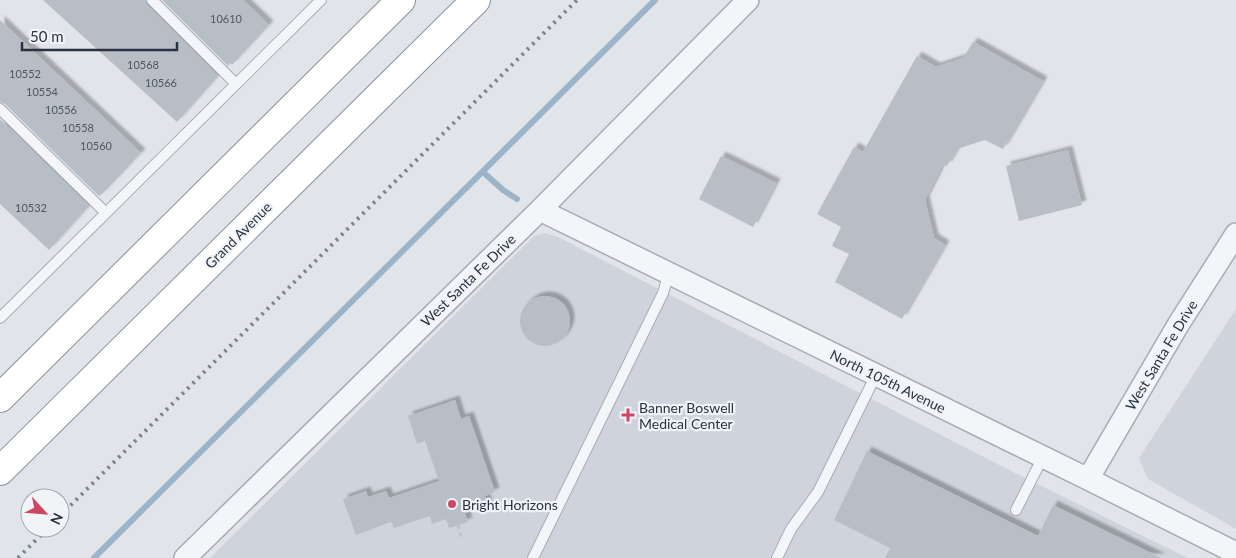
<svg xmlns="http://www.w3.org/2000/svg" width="1236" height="558" font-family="Lato,sans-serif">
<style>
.built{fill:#cfd4dc}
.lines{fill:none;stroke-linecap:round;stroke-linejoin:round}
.stream{stroke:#9cb4c9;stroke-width:6}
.building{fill:#b8bec6;filter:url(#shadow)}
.lane-casing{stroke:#a6acb4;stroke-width:12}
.street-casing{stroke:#a6acb4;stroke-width:24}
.highway-casing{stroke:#8893a0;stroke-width:30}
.path{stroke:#bfc3c8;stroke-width:3;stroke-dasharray:4 4;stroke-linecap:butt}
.lane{stroke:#f4f5f8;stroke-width:10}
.street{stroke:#f4f5f8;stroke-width:21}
.highway{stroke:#fff;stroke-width:28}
.rail{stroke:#7a8593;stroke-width:4;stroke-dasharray:2.5 5;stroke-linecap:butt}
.poi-dot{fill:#ce4762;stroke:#f1f4f7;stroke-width:2}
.labels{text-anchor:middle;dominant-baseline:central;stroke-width:4.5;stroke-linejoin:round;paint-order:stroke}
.number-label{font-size:11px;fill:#4d5662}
.street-label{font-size:14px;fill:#293341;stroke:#f1f4f7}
.poi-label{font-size:14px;fill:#293341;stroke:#f1f4f7;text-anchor:start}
</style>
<defs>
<filter id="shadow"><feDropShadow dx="4.5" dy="-4.5" stdDeviation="1" flood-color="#0004"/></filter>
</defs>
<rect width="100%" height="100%" fill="#e1e5ea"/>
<!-- built -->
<path class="built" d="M545,233L558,237L1011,471L1188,558H210L534,236Z
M1236,309V529L1148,479L1139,458Z"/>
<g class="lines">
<!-- stream -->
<path class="stream" d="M483,172L503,190L517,199
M94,558L655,0"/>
</g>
<!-- building -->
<path class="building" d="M43,0H145L147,5L218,76L177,122Z
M162,0H243L269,25L232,65L230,63L228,66Z
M0,20L141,153L102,194L99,196L5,104L0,102Z
M973,42L1043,81L1003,149L985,140L957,149L947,166L943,164L925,200L934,238L945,245L902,319L835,282L849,254L832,246L841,227L817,214L854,147L863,152L917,56L936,67L963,58Z
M0,119L89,206L49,250L0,204Z
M1068,150L1082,205L1019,221L1006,166Z
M721,156L776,183L753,227L699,199Z
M520 321a25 25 0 1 1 50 0a25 25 0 1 1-50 0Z
M455,400L461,419L469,416L495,492L485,496L488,505L465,513L468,522L449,528L446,519L432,524L430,516L394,528L391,522L356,535L343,499L366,491L368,497L386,491L389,498L439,481L425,441L417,444L408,416Z
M867,451L1038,536L1053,505L1161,558H885L890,548L834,520Z"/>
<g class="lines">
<!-- lane casing -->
<g class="lane-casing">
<path id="lane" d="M152,0L236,84
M0,109L106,213
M0,318L321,0
M1016,510L1043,457
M533,558L663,293L669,273
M777,558L791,529L818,492L876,375"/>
</g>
<!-- street casing -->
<g class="street-casing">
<path id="street" d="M540,210L1088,479L1236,553
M1088,479L1178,325L1236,234
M185,558L540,210L748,0"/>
</g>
<!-- highway casing -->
<g class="highway-casing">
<path id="highway" d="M0,398L401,0
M0,471L476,0"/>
</g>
<!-- path -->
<path class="path" d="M458,525L462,540"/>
<!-- lane -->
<use href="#lane" class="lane"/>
<!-- street -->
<use href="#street" class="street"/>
<!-- highway -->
<use href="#highway" class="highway"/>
<!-- rail -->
<path class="rail" d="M60,516L577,0
M18,558L48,528"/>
</g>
<!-- markers -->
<g class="poi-dot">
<path d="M625.5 407.5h5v5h5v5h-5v5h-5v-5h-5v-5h5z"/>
<circle cx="452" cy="504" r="5"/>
</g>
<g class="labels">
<!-- number labels -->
<g class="number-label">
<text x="226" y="18">10610</text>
<text x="143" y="64">10568</text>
<text x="25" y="73">10552</text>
<text x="161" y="82">10566</text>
<text x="42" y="91">10554</text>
<text x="61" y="109">10556</text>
<text x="78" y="127">10558</text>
<text x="96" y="145">10560</text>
<text x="31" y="207">10532</text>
</g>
<!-- street labels -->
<g class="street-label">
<text transform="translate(238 235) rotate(-45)">Grand Avenue</text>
<text transform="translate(468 280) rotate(-44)">West Santa Fe Drive</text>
<text transform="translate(1161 355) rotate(-59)">West Santa Fe Drive</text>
<text transform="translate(888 381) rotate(26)">North 105th Avenue</text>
</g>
<!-- poi labels -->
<g class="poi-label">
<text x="639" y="407">Banner Boswell<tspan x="639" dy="16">Medical Center</tspan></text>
<text x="462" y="504">Bright Horizons</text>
</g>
</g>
<!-- north arrow -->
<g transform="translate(45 513) rotate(116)"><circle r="24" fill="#f1f4f7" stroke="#a1a7ae"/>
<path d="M0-4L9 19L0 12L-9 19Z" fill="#ce4762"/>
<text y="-8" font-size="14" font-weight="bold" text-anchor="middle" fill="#293341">N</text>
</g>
<!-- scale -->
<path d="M22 42v8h155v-8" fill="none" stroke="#293341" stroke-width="2.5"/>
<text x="30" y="42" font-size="15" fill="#293341" stroke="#f1f4f7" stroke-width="4" paint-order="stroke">50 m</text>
</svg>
